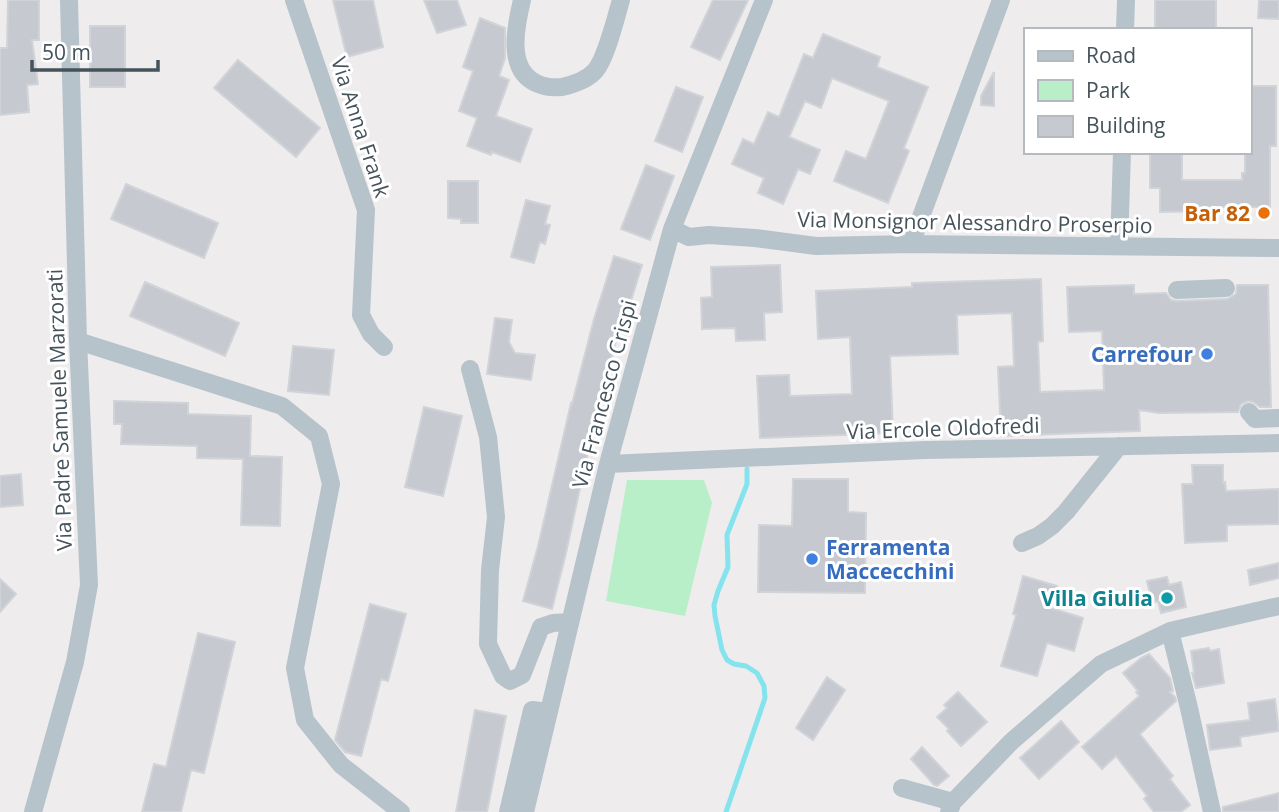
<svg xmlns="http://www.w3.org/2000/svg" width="1279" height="812" font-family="'Open Sans',sans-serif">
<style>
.green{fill:#b8efc8}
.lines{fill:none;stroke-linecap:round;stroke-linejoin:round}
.stream{stroke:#84e3ed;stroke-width:5}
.building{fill:#c6cad0;stroke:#d0d3d8;stroke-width:2}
.minor{stroke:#b7c3ca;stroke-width:18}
.food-dot{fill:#e8710a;stroke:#fff;stroke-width:2.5}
.shop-dot{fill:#3f7fe0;stroke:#fff;stroke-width:2.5}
.culture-dot{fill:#0f9aa8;stroke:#fff;stroke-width:2.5}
.labels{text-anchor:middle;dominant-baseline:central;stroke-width:6;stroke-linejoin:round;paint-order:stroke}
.street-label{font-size:21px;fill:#44525a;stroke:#fff}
.food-label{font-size:21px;font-weight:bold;fill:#c56008;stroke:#fff;text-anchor:end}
.shop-label{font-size:21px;font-weight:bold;fill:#366cbe;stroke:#fff;text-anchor:end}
.culture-label{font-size:21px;font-weight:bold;fill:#0d838f;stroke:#fff;text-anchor:end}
</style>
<rect width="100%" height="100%" fill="#efeced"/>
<!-- green -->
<path class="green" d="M627,480H704L712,503L685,616L606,601Z"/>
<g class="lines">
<!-- stream -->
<path class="stream" d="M726,812L765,698L764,686L757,673L746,666L734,664L727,660L722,650L715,616L714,605L718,591L728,567L727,535L747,484V469"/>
</g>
<!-- building -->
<path class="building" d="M8,0H39V40H32L38,84L27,85L29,112L0,115V48H7Z
M333,0H373L383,47L347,57Z
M424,0H457L466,25L437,33Z
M713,0H748L720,60L691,47Z
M1155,0H1216V30H1155Z
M1259,0H1279V19L1258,18Z
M480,18L505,28V58L499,76L509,80L496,116L532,129L520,162L492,152L491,155L467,146L477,118L459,111L473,71L463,67Z
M90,26H125V87H90Z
M823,34L880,57L877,67L928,87L904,148L909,151L888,203L834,181L846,151L866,159L889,101L832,78L821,108L805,101L789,137L820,150L810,174L798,169L783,204L758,193L764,178L732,164L743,139L754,144L768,112L779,117L804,54L813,58Z
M238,60L320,128L296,157L214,88Z
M994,72V106L981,105V96Z
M1249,86H1276V146H1270V207H1216V211L1160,212V188H1150V152H1182V180H1242V173H1245V152H1249V146H1252V121H1249Z
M676,87L703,97L682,152L655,141Z
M646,165L674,176L650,240L621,229Z
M448,181H478V223H461V219L448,218Z
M126,184L218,223L204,258L111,219Z
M526,200L550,206L545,224L550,225L545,244L540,242L534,263L511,257Z
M614,256L642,265L626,317L622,316L585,465L566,553L552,609L523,601L538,546L571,403L572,404L594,319Z
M780,265L782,312L764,313L765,340L736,341L735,328L702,329L701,298L712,297L711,267Z
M1041,279L1043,341L1038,342L1040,392L1104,390L1102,331L1069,332L1067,287L1134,285V294L1166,293L1171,300L1177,301L1227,299L1236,294L1237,285H1268L1271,407H1260L1253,402L1248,401L1241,404L1238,412L1159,413L1139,410L1140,431L1001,436L998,367L1014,366L1012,313L957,315L958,354L890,356L893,433L760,438L757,376L789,375L790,396L852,394L850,337L818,339L816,291L912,287V283Z
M145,282L239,323L225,356L130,316Z
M495,318L512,320L509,342L515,353L535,355L531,380L487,374Z
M293,346L334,350L329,395L288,391Z
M114,401L188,403V414L251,416L250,456L282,457L280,526L241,525L243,459L197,458V446L121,444L122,424H114Z
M424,407L462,416L443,496L405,487Z
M1192,465H1223V483L1225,482L1226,491L1279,489V524L1227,525V541L1185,543L1182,484H1193Z
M21,474L23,505L0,507V476Z
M793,479H848V512L866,513L865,593L758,592L759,525L792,526Z
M1279,563V578L1250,585L1248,570Z
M1023,576L1057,586L1051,608L1083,618L1074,651L1047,643L1037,676L1001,666L1016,615L1013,614Z
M1167,577L1169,585L1181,582L1186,607L1161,613L1158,601L1152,603L1147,581Z
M0,579L16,594L0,612Z
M370,604L406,614L388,681L381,679L361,756L345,752L335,740Z
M198,633L235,642L204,773L191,770L181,812H142L154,764L166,767Z
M1209,648L1210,651L1219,649L1224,683L1196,688L1192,673H1194L1191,651Z
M1149,654L1170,678L1173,691L1170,692L1175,697L1176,701L1140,734L1173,776L1170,779L1190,805L1181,812H1154L1144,799L1147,796L1116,756L1102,769L1082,747L1139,696L1136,692L1138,691L1123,673L1141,658Z
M827,677L845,690L813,740L796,728Z
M958,692L987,722L961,746L947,731L949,729L937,717L947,708L944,705Z
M1275,699L1279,731L1240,737L1241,746L1210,750L1207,725L1250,720L1248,703Z
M475,710L506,716L487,812H456Z
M1061,721L1079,742L1039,779L1020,758Z
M922,747L949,776L937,786L934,785L911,759Z
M1279,793V812H1223V807Z"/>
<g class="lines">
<!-- minor -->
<path class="minor" d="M294,0L366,210L361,315L371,334L384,347
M522,0C516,25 506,69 536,83C544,87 553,88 562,87C575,84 587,80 595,71C606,59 616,17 621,0
M1125,30L1126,0
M672,229L689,237L709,235L755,238L816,246L911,244L1279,248
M911,244L1001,0
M1119,246L1122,152
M1177,290L1226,288
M78,341L282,406L319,436L331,484L295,668L305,720L341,765L401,812
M470,369L488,437L496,517L490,570L488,644L503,676L510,681L522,675L541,627L553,623L569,622
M1249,412L1255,419L1279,418
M608,464L925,450L1279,443
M1022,543L1038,536L1052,526L1066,512L1119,446
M1170,631L1189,708L1212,812
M902,788L953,802
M33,812L75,662L89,585L78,341L69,0
M508,812L532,710L549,712
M525,812L608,464L672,229L764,0
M949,812L953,802L1011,742L1101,664L1170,631L1279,606"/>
</g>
<!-- markers -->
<circle class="food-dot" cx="1264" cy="213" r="7"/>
<g class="shop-dot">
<circle cx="1207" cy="354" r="7"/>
<circle cx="812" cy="559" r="7"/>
</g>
<circle class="culture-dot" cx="1167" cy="598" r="7"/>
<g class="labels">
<!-- street labels -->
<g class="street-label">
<text transform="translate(361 127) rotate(72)">Via Anna Frank</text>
<text transform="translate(975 222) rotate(1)">Via Monsignor Alessandro Proserpio</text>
<text transform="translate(604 394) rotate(-75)">Via Francesco Crispi</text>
<text transform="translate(59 410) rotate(-92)">Via Padre Samuele Marzorati</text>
<text transform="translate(943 428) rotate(-2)">Via Ercole Oldofredi</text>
</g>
<!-- food labels -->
<g class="food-label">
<text x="1250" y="213">Bar 82</text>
</g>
<!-- shop labels -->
<g class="shop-label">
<text x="1193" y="354">Carrefour</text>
<text x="826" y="547" text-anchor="start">Ferramenta<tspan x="826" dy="24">Maccecchini</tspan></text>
</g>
<!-- culture labels -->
<g class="culture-label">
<text x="1153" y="598">Villa Giulia</text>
</g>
</g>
<!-- legend -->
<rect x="1024" y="28" width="228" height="126" fill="#ffffff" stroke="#b4babd" stroke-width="2"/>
<rect x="1038" y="51" width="35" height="10" fill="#b7c3ca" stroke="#b4babd" stroke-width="2"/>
<text x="1086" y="63" font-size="21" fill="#44525a">Road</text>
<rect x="1038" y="80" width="35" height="21" fill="#b8efc8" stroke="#b4babd" stroke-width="2"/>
<text x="1086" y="98" font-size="21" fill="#44525a">Park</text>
<rect x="1038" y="116" width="35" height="21" fill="#c6cad0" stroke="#b4babd" stroke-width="2"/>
<text x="1086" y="133" font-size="21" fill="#44525a">Building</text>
<!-- scale -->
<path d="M32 60v10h126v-10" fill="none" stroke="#44525a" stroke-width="3.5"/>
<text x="42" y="60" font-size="21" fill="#44525a" stroke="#ffffff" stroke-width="5" paint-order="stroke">50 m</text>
</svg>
